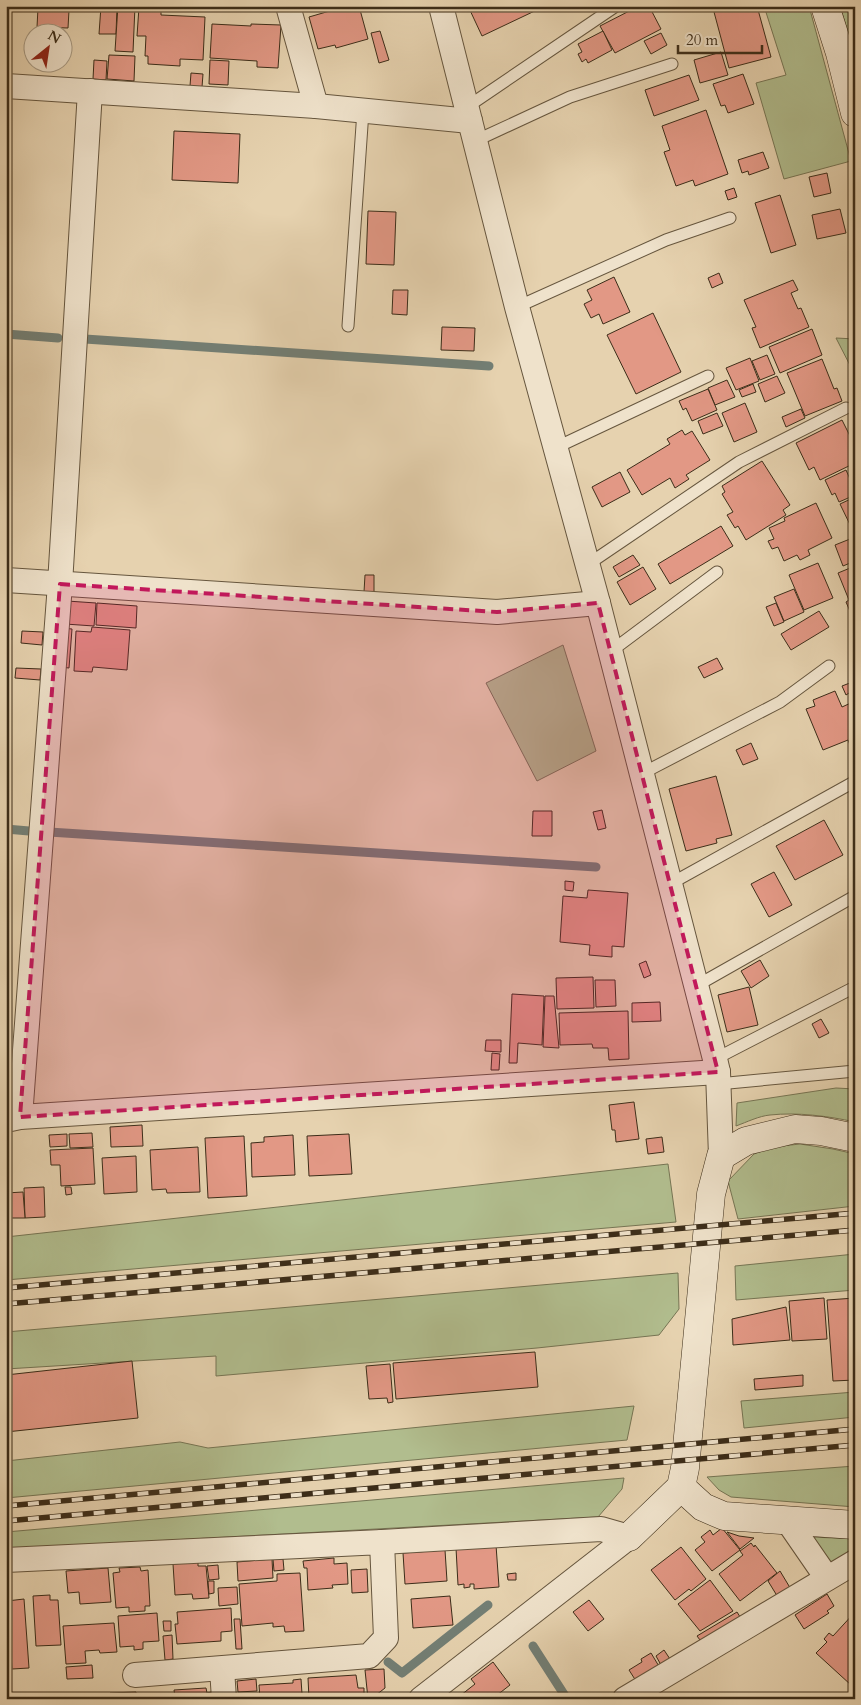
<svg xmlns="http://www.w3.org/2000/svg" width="861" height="1705" viewBox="0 0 861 1705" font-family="Cardo,serif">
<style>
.green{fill:#b1bd8e;stroke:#767554}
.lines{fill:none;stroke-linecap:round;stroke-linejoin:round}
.stream{stroke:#737f75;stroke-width:9}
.building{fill:#e29885;stroke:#3c2d19}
.lane-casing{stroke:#66563e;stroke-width:13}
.street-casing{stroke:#66563e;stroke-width:26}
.secondary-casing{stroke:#3c2d19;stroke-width:29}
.lane{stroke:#efe2cb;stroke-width:11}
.street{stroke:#efe2cb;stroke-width:24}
.secondary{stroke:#efe2cb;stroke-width:28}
.rail-casing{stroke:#3c2d19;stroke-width:5.5}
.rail{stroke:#efe2cb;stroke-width:4;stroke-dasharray:11;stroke-linecap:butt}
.marked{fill:#c2185b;fill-opacity:0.2;stroke:#c2185b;stroke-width:4;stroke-dasharray:10 6;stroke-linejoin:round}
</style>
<rect width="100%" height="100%" fill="#e6d2af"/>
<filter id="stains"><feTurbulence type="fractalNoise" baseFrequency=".004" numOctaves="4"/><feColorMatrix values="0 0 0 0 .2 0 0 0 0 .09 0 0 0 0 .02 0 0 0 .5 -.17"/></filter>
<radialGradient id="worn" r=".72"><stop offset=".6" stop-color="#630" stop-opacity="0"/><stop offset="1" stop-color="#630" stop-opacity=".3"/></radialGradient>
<g class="green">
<polygon points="764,6 809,6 851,161 784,179 756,83 786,75"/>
<polygon points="840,6 855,6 855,55"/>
<polygon points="836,338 855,339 855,375"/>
<polygon points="563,645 596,751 537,781 486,683"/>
<path d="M836 1088 855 1089V1122C828 1116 797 1112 770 1115 759 1116 747 1122 736 1126L737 1103Z"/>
<polygon points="800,1144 833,1149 855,1154 855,1206 738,1219 728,1181 754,1154 773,1147"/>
<polygon points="668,1164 676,1222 6,1280 6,1237"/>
<polygon points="855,1254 855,1290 736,1300 735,1266"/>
<polygon points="678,1273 679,1309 659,1335 537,1348 216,1376 216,1356 6,1369 6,1332"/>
<polygon points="855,1392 855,1417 744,1428 741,1401"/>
<polygon points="634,1406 627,1440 6,1498 6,1461 180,1442 208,1448"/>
<polygon points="855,1466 855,1507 731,1497 719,1490 707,1477"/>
<polygon points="624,1478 622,1489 598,1517 6,1549 6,1532"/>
<polygon points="812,1537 855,1539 855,1556 834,1565 807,1540"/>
</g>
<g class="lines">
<g class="stream">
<polyline points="6,334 58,338"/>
<polyline points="85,339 489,366"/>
<polyline points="6,829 29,831"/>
<polyline points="49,832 596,867"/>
<polyline points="533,1646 567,1699"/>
<polyline points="388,1662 402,1673 488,1605"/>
</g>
</g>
<g class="building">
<polygon points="101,6 117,7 116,34 99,34"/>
<polygon points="118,6 135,6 133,52 115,51"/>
<polygon points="347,6 359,6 368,39 336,48 335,45 318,49 309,17"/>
<polygon points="468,6 541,6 541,8 482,36"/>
<polygon points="639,6 649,6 661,29 615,53 600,26"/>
<polygon points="737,6 757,6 771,57 729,68 714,12"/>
<polygon points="139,7 161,8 161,15 205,17 203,60 180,59 180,66 148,64 148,56 145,56 146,36 137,36"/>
<polygon points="38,8 69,10 68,28 37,27"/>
<polygon points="6,10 9,10 7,52 6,52"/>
<polygon points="212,24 251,26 251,24 281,25 278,68 257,67 257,61 210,58"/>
<polygon points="380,31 389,60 379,63 371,33"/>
<polygon points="603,31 612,50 588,63 586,59 582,62 578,54 582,52 578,44"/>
<polygon points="661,33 667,45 651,54 644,41"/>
<polygon points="721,52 728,75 700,83 694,60"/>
<polygon points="109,55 135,56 134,81 107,79"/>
<polygon points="94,60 107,61 106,80 93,79"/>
<polygon points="210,60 229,61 228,85 209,84"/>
<polygon points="191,73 203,74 202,87 190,86"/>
<polygon points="743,74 754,104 728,113 725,105 721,106 713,84"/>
<polygon points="689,75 699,100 654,116 645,90"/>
<polygon points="706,110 728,174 695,186 693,180 676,186 664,152 670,150 662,126"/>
<polygon points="174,131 240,134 238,183 172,180"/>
<polygon points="763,152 769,168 749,175 748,171 742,173 738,160"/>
<polygon points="827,173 831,193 814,197 809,177"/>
<polygon points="734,188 737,197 728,200 725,191"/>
<polygon points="780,195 796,245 771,253 755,203"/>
<polygon points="840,209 846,233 817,239 812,215"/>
<polygon points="368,211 396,212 394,265 366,264"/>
<polygon points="719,273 723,283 712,288 708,278"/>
<polygon points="614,277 630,312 603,324 599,314 591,318 584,304 592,300 587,290"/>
<polygon points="793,280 798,290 791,293 798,309 801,308 809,327 760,348 752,328 756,327 744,300"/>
<polygon points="393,290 408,290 407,315 392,314"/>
<polygon points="653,313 681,372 636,394 607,335"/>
<polygon points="442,327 475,328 474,351 441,350"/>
<polygon points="812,329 822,355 780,373 769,347"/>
<polygon points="767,355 775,374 760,380 752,361"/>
<polygon points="750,358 759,381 736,390 726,368"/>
<polygon points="822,359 834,389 837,388 842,401 805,416 787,373"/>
<polygon points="777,376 785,393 765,402 758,384"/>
<polygon points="727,380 735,397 715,405 708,388"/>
<polygon points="753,384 756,392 742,397 739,390"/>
<polygon points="708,389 717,410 692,421 686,408 683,410 679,401"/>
<polygon points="745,403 757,432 734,442 722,413"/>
<polygon points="801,409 805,418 786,427 782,417"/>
<polygon points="717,413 723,426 703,434 698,421"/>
<polygon points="842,420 855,446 855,463 820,480 814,467 809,470 796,443"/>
<polygon points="682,430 685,435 692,431 710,460 686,475 689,479 675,488 670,478 642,495 627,470 670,444 667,439"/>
<polygon points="762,461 790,505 783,510 786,515 746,540 738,526 735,528 727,515 733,512 722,494 725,492 722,486"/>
<polygon points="846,470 850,479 855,476 855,495 839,502 835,493 832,495 825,480"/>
<polygon points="620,472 630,492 602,507 592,487"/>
<polygon points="855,497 855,535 840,504"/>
<polygon points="816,503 832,538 808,550 810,555 800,560 797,555 784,561 778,547 772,549 768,541 774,539 769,528 785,521 784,518"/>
<polygon points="721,526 733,546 670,584 658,564"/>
<polygon points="855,537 855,561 843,566 835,545"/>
<polygon points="633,555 640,565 619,577 613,567"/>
<polygon points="818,563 833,598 804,610 789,575"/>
<polygon points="855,566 855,623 846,602 849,600 838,573"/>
<polygon points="643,567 656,589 630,605 617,582"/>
<polygon points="365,575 374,575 374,593 364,592"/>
<polygon points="794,589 804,612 784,621 774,597"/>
<polygon points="67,601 96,603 94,626 65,624"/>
<polygon points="97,603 137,606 136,628 96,625"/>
<polygon points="776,603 784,622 774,626 766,607"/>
<polygon points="819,611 829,627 791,650 781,634"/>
<polygon points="92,627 130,630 127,670 93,667 92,672 74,671 76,631 91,632"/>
<polygon points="62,628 72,629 69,668 60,667"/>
<polygon points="22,631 43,632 42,645 21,643"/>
<polygon points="717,658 723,669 704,678 698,667"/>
<polygon points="16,668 41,669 40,680 15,678"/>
<polygon points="855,681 855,743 850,745 848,740 823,750 806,709 815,706 813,700 835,691 842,707 853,702 849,693 846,695 842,686"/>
<polygon points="751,743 758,759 743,765 736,750"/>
<polygon points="716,776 732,835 716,839 717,843 686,851 669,789"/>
<polygon points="602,810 606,828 598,830 593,812"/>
<polygon points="533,811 552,811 552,836 532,836"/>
<polygon points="824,820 843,855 795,880 776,846"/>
<polygon points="774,872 792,905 769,917 751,884"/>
<polygon points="565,881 574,882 573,891 565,890"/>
<polygon points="588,890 628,893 624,947 612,946 612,957 589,955 590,945 560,942 563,896 587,898"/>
<polygon points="760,960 769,976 751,988 741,971"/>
<polygon points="646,961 651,975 644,978 639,964"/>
<polygon points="593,977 594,1008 557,1009 556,978"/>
<polygon points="595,980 615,980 616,1006 596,1007"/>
<polygon points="749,987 758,1025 727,1032 718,995"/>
<polygon points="512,994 544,996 542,1045 518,1043 517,1063 509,1063"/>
<polygon points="545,996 554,996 559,1048 543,1047"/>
<polygon points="660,1002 661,1021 632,1022 632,1003"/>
<polygon points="628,1011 629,1059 609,1060 608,1048 593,1048 592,1044 560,1045 559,1013"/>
<polygon points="821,1019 829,1033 819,1038 812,1024"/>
<polygon points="486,1040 501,1040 501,1052 485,1051"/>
<polygon points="492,1053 500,1054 499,1070 491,1070"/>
<polygon points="634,1102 639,1139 616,1142 615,1130 612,1130 609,1105"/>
<polygon points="142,1125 143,1146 111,1147 110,1127"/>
<polygon points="92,1133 93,1147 70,1148 69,1134"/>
<polygon points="67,1134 67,1146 50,1147 49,1135"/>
<polygon points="349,1134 352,1174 309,1176 307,1136"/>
<polygon points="293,1135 295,1175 252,1177 251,1143 264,1142 264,1137"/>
<polygon points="244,1136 247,1196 208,1198 205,1138"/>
<polygon points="662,1137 664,1152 648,1154 646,1139"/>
<polygon points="198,1147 200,1192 167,1193 166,1189 152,1190 150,1150"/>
<polygon points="93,1148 95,1184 61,1186 60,1165 51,1165 50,1150"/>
<polygon points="136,1156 137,1192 104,1194 102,1158"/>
<polygon points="44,1187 45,1217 25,1218 24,1188"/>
<polygon points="65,1187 71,1187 72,1194 66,1195"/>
<polygon points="23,1192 25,1218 6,1218 6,1193"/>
<polygon points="824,1298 827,1339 792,1341 789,1301"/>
<polygon points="855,1298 855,1380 833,1381 827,1300"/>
<polygon points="786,1307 790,1340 733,1345 732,1319"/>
<polygon points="535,1352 538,1387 396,1399 393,1363"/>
<polygon points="132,1361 138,1418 6,1432 6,1375"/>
<polygon points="390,1364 393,1402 388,1403 387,1398 369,1399 366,1366"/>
<polygon points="803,1375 803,1386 755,1390 754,1379"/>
<polygon points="722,1528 740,1550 712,1571 695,1550 705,1542 701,1537 710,1530 713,1535"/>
<polygon points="727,1532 739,1536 754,1538 740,1549"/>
<polygon points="751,1543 754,1547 755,1545 777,1573 740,1601 719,1574 743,1555 740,1551"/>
<polygon points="496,1545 499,1587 474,1589 474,1584 470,1584 470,1587 464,1588 464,1584 458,1585 456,1548"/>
<polygon points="681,1547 706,1579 691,1591 689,1589 675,1600 651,1570"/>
<polygon points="445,1550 447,1581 405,1584 403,1553"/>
<polygon points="334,1558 334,1564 347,1563 348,1584 332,1585 333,1588 308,1590 307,1568 304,1568 303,1561"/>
<polygon points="272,1559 273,1578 238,1581 237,1562"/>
<polygon points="273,1559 283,1559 284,1570 274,1571"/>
<polygon points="198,1562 198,1566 206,1566 209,1598 193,1599 192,1594 175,1595 173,1564"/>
<polygon points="218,1565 219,1579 209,1580 207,1566"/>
<polygon points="140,1567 141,1571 148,1570 150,1606 145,1606 145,1611 129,1612 129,1607 116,1608 113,1573 120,1572 119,1568"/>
<polygon points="108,1568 111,1602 80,1604 79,1592 68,1593 66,1571"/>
<polygon points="367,1569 368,1592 352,1593 351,1570"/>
<polygon points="780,1571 792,1591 779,1599 768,1581"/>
<polygon points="300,1573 304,1631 285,1632 284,1626 273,1627 273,1623 242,1626 239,1584 277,1581 277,1574"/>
<polygon points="516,1573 516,1580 508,1580 507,1574"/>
<polygon points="710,1580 733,1611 700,1631 678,1604"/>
<polygon points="208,1581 214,1581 214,1593 209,1594"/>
<polygon points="237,1587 238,1604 219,1606 218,1588"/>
<polygon points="827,1594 834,1606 827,1611 829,1613 804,1629 795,1615"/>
<polygon points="50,1595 50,1600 58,1600 61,1645 36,1646 33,1596"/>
<polygon points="450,1596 453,1625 413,1628 411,1599"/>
<polygon points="24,1599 29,1668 12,1669 7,1601"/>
<polygon points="589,1600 604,1619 588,1631 573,1612"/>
<polygon points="231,1608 232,1631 221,1632 221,1641 177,1644 175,1624 178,1624 177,1612"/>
<polygon points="737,1612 742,1620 703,1644 697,1636"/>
<polygon points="855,1612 855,1681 851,1685 816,1653 827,1642 824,1639 829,1633 833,1636"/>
<polygon points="157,1613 159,1641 143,1642 143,1649 134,1650 134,1646 120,1647 118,1616"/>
<polygon points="234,1619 240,1619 242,1649 236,1649"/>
<polygon points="163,1621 171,1621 171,1631 164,1631"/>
<polygon points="6,1622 10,1669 6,1669"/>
<polygon points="114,1623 117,1652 100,1653 99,1650 85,1651 86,1663 66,1664 63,1626"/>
<polygon points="172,1635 173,1659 165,1660 163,1636"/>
<polygon points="664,1650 670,1659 661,1665 656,1656"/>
<polygon points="651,1653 660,1668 636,1681 629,1670 642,1662 641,1659"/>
<polygon points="493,1662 510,1685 492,1699 456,1699 475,1684 471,1679"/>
<polygon points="92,1665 93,1678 67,1679 66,1667"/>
<polygon points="384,1669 385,1688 371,1699 368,1699 365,1670"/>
<polygon points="356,1675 358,1688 364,1688 364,1699 309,1699 308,1678"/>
<polygon points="256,1679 257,1691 238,1692 237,1681"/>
<polygon points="301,1679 302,1694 296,1694 296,1699 260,1699 259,1685 293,1683 293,1680"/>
<polygon points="206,1688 207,1693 211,1692 212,1699 169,1699 175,1697 174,1690"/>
<polygon points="136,1692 136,1699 111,1699 110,1693"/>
</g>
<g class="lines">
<g class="lane-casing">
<g id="lane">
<polyline points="467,107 616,6"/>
<polyline points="475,141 570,97 672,64"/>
<polyline points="517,307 666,240 730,218"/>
<polyline points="348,326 363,111"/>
<polyline points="555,448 708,376"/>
<polyline points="587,565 739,462 846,408"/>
<polyline points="610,652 717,572"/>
<polyline points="641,774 780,702 829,666"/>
<polyline points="670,884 852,783"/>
<polyline points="696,986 855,896"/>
<polyline points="715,1059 851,989"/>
<polyline points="718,1084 855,1071"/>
</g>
</g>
<g class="street-casing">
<g id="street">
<polyline points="288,6 316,106"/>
<polyline points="441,6 517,307 598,603 715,1059 718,1072 721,1156"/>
<polyline points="6,86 316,106 470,121"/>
<polyline points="6,580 497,612 598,603"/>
<polyline points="20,1117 60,584 90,91"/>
<polyline points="6,1120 20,1117 718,1072"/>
<polyline points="787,1520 827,1578"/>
<polyline points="382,1542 601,1529 629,1537"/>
<polyline points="6,1560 382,1542 386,1638 369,1656 135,1675"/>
<polyline points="222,1669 224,1699"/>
<polyline points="421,1699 629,1537"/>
<polyline points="625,1699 855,1562"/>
</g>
</g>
<g class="secondary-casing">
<g id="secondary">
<polyline points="825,6 840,53 855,113"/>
<polyline points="681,1487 703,1507 724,1516 855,1525"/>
<polyline points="629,1537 681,1487 685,1468 711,1194 721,1156 746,1141 795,1129 821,1131 855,1138"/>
</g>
</g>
<use href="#lane" class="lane"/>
<use href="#street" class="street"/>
<use href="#secondary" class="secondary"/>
<g class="rail-casing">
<g id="rail">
<polyline points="6,1288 855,1213"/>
<polyline points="6,1304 855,1230"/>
<polyline points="6,1506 855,1429"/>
<polyline points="6,1521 855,1445"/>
</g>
</g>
<use href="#rail" class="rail"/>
</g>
<path class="marked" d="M60 584 497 612 598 603 718 1072 20 1117Z"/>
<rect width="861" height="1705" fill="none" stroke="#e6d2af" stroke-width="25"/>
<rect x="8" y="8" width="846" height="1690" fill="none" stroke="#3c2d19" stroke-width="2.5"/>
<rect x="12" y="12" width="836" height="1680" fill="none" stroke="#3c2d19"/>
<g transform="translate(48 48) rotate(30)"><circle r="24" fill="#efe2cb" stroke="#a79a84"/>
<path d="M0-4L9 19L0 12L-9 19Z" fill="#8f2418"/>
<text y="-8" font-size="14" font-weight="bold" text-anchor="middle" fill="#3c2d19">N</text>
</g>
<path d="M678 45v8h84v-8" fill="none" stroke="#3c2d19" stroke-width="2.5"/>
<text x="686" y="45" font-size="15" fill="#3c2d19" stroke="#efe2cb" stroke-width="4" paint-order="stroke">20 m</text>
<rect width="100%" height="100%" filter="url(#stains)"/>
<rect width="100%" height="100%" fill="url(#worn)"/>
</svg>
